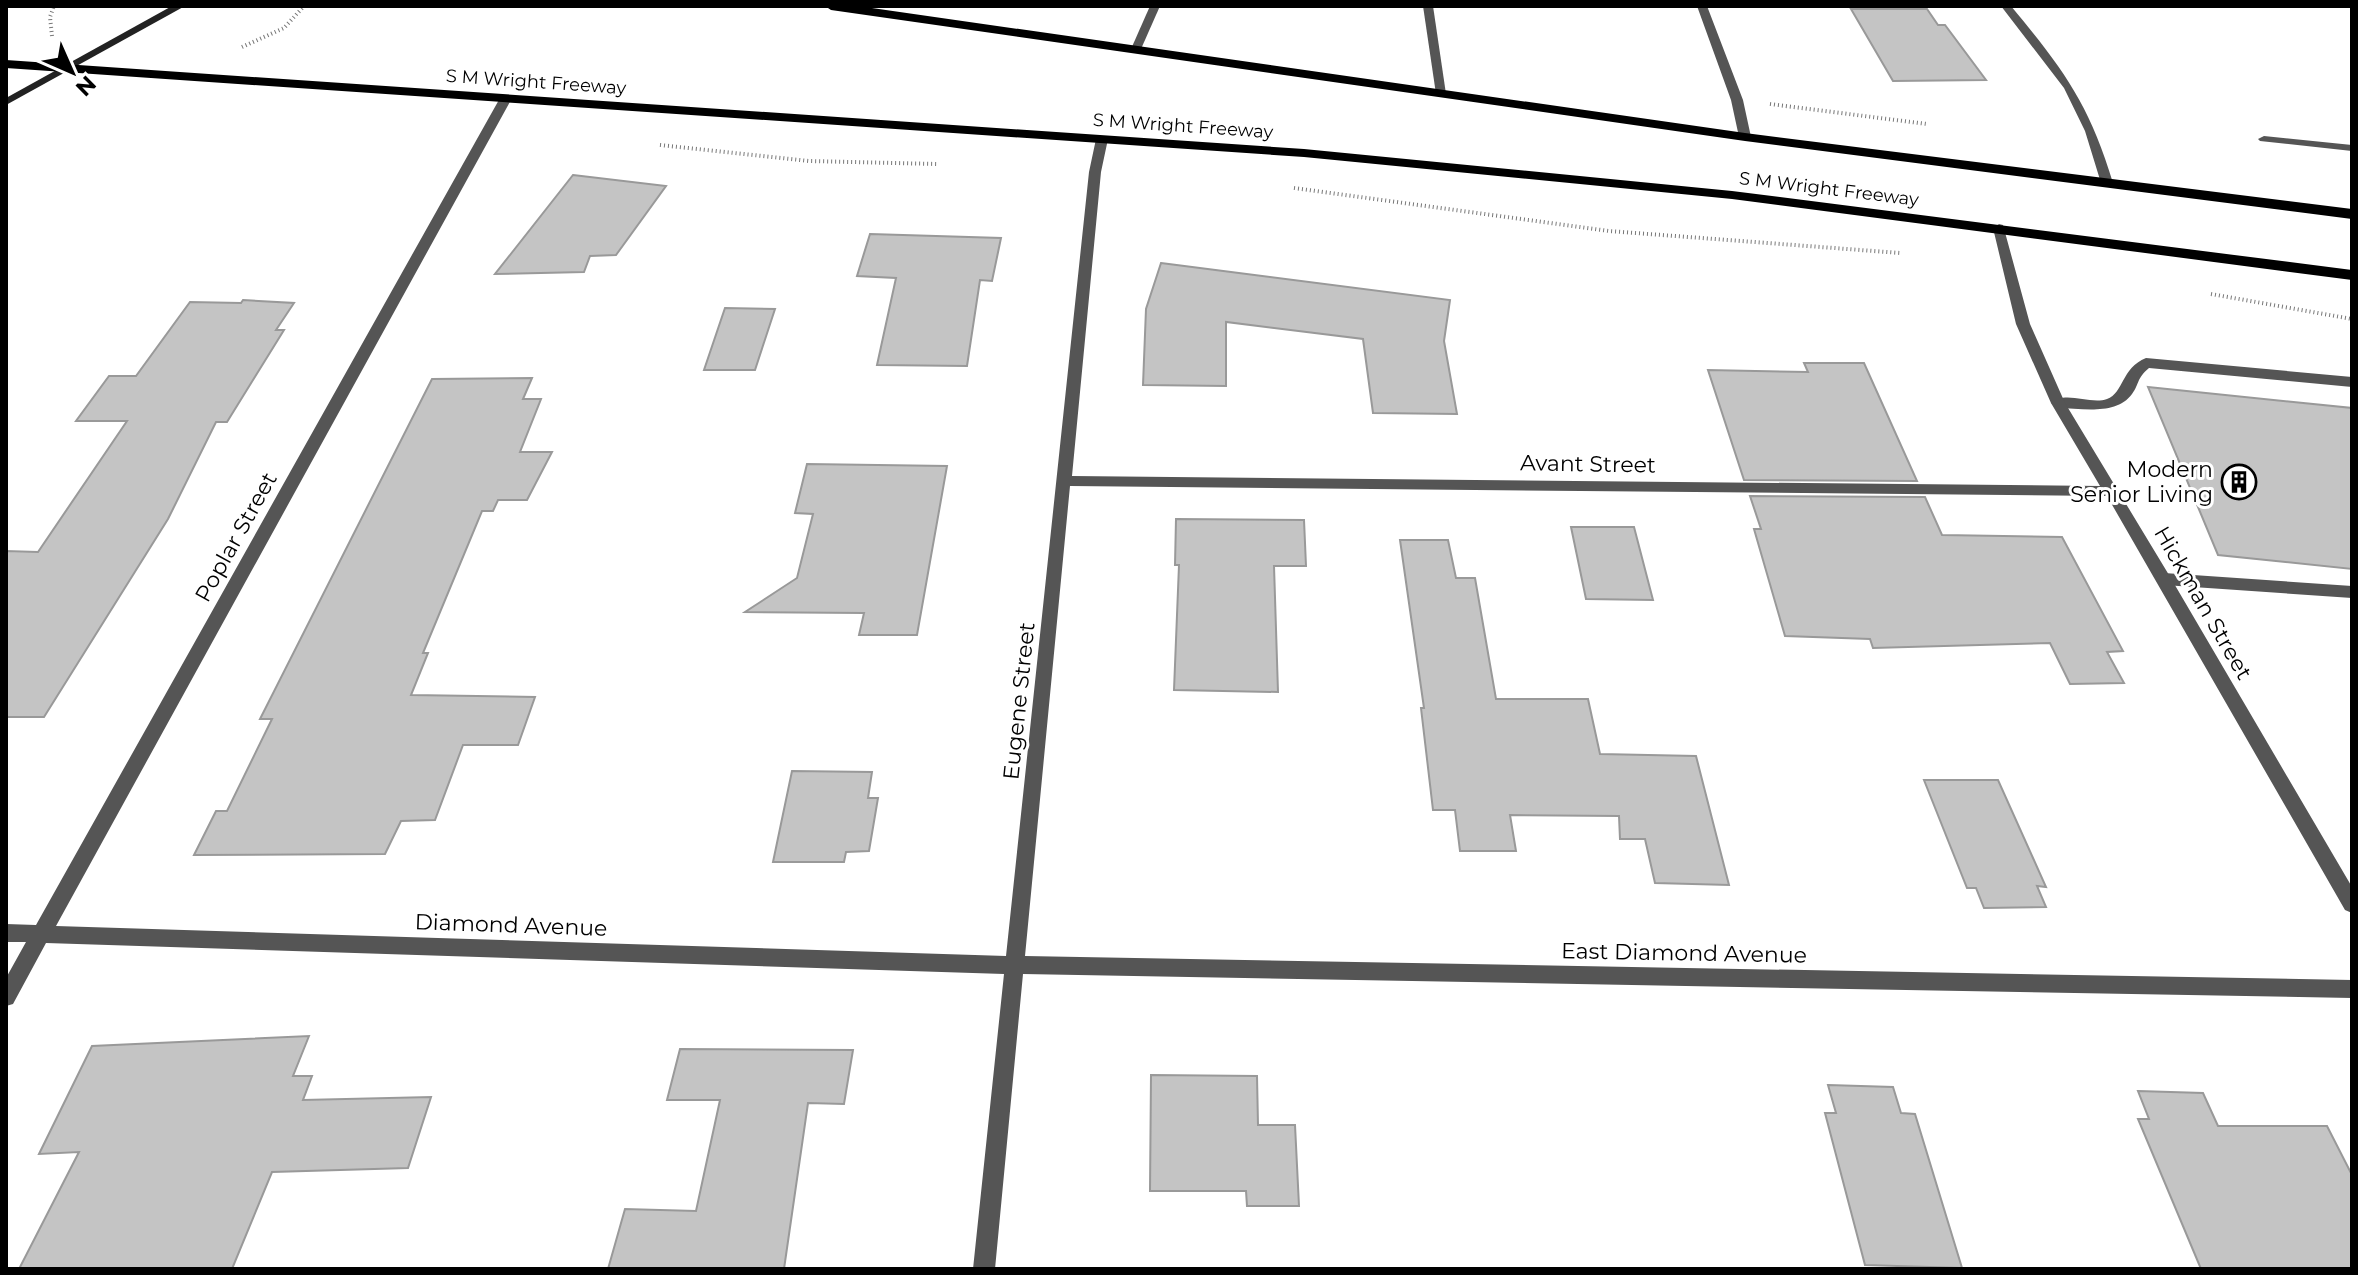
<svg xmlns="http://www.w3.org/2000/svg" width="2358" height="1275" viewBox="0 0 2358 1275" font-family="Montserrat,sans-serif">
<style>
.building{fill:#c4c4c4;stroke:#999;stroke-width:2}
.lines{fill:none;stroke-linecap:round;stroke-linejoin:round}
.path{stroke:#777;stroke-width:4;stroke-dasharray:1 3;stroke-linecap:butt}
.lane{fill:#555;fill-rule:evenodd}
.street{fill:#555;fill-rule:evenodd}
.secondary{fill:#222;fill-rule:evenodd}
.primary{fill:#000;fill-rule:evenodd}
.labels{text-anchor:middle;dominant-baseline:central;stroke-width:6;stroke-linejoin:round;paint-order:stroke}
.far-street-label{font-size:18px;fill:#000;stroke:#fff}
.street-label{font-size:22px;fill:#000;stroke:#fff}
.poi-label{font-size:22px;fill:#000;stroke:#fff;text-anchor:end}
</style>
<rect width="100%" height="100%" fill="#fff"/>
<g class="building">
<polygon points="1851,9 1927,9 1938,25 1945,25 1986,80 1893,81"/>
<polygon points="573,175 666,186 616,255 590,256 584,272 495,274"/>
<polygon points="870,234 1001,238 992,281 980,280 967,366 877,365 896,278 857,276"/>
<polygon points="1161,263 1450,300 1444,341 1457,414 1373,413 1363,339 1226,322 1226,386 1143,385 1146,309"/>
<polygon points="243,300 294,303 276,330 284,330 227,422 216,422 168,519 44,717 6,717 6,551 38,552 127,421 76,421 109,376 136,376 190,302 241,303"/>
<polygon points="725,308 775,309 755,370 704,370"/>
<polygon points="1804,363 1864,363 1917,481 1744,480 1708,370 1808,372"/>
<polygon points="532,378 523,399 541,399 520,452 552,452 527,500 498,500 493,511 482,511 423,653 428,653 411,695 535,697 518,745 463,745 435,820 401,821 385,854 194,855 216,811 227,811 272,719 260,719 432,379"/>
<polygon points="2148,387 2352,408 2352,569 2218,555"/>
<polygon points="807,464 947,466 917,635 859,635 864,613 745,612 797,578 813,514 795,513"/>
<polygon points="1750,496 1925,497 1942,535 2062,537 2123,651 2107,652 2124,683 2070,684 2050,643 1873,648 1870,639 1785,636 1754,529 1761,529"/>
<polygon points="1176,519 1304,520 1306,566 1274,566 1278,692 1174,690 1179,565 1175,565"/>
<polygon points="1571,527 1634,527 1653,600 1586,599"/>
<polygon points="1400,540 1448,540 1456,578 1475,578 1496,699 1588,699 1600,754 1696,756 1729,885 1655,883 1645,839 1620,839 1619,816 1510,815 1516,851 1460,851 1455,810 1433,810 1421,708 1424,708"/>
<polygon points="792,771 872,772 868,798 878,798 869,851 846,852 844,862 773,862"/>
<polygon points="1924,780 1998,780 2046,887 2037,886 2046,907 1984,908 1976,888 1967,888"/>
<polygon points="309,1036 293,1076 312,1076 303,1100 431,1097 408,1168 272,1172 232,1269 19,1269 79,1152 39,1154 92,1046"/>
<polygon points="680,1049 853,1050 844,1104 808,1103 784,1269 608,1269 625,1209 696,1211 720,1100 667,1100"/>
<polygon points="1151,1075 1257,1076 1258,1125 1295,1125 1299,1206 1247,1206 1246,1191 1150,1191"/>
<polygon points="1828,1085 1893,1087 1901,1113 1915,1114 1962,1268 1865,1265 1825,1113 1836,1113"/>
<polygon points="2138,1091 2203,1093 2218,1126 2327,1126 2352,1175 2352,1269 2201,1269 2138,1119 2149,1119"/>
</g>
<g class="lines">
<g class="path">
<polyline points="52,36 50,17 54,6"/>
<polyline points="242,47 284,28 304,6"/>
<polyline points="1770,104 1927,124"/>
<polyline points="660,145 809,161 937,164"/>
<polyline points="1294,188 1609,231 1900,253"/>
<polyline points="2211,294 2352,319"/>
</g>
<g class="lane">
<polygon points="1150,6 1160,6 1141,49 1132,51 1131,49"/>
<polygon points="1697,6 1707,6 1743,100 1751,137 1749,139 1739,137 1731,100"/>
<path d="M2146 358 2352 377V387L2149 368C2136 379 2140 383 2132 394 2116 416 2081 408 2058 408L2051 403C2065 390 2090 405 2107 399 2124 393 2121 368 2146 358Z"/>
<polygon points="2164,573 2352,586 2352,598 2164,585 2156,579"/>
</g>
<g class="street">
<polygon points="1423,6 1433,6 1446,94 1441,97 1436,94"/>
<path d="M2001 6H2011C2063 69 2089 103 2113 183L2111 186H2103L2101 183 2085 131 2064 88Z"/>
<polygon points="506,95 512,98 56,926 1006,956 1089,172 1096,139 1102,136 1108,139 1101,172 1072,476 2100,486 2051,403 2016,324 1993,228 1999,224 2003,225 2030,324 2065,403 2169,575 2352,887 2352,913 2345,910 2107,496 1070,486 1025,956 2352,980 2352,998 1023,974 995,1269 973,1269 1004,974 46,943 13,1004 6,1006 6,978 26,942 6,942 6,924 36,925 500,98"/>
<polygon points="2264,136 2352,145 2352,151 2260,141 2258,139"/>
</g>
<polygon class="secondary" points="172,6 185,6 6,105 6,98"/>
<g class="primary">
<polygon points="825,6 858,6 1745,133 2352,209 2352,219 1745,141 831,10"/>
<polygon points="6,60 1304,149 1732,191 2352,270 2352,280 1732,199 1304,157 6,68"/>
</g>
</g>
<defs>
<g id="building-ring" transform="scale(1.8)"><circle r="9.5" fill="#fff" stroke="#000" stroke-width="1.5"/><path d="M-4-6H4V6H1V3H-1V6H-4ZM-2.5-4.3h1.7v1.8h-1.7ZM.8-4.3h1.7v1.8H.8ZM-2.5-1h1.7V.8h-1.7ZM.8-1h1.7V.8H.8Z" fill="#000"/></g>
</defs>
<g fill-rule="evenodd">
<use href="#building-ring" x="2239" y="482"/>
</g>
<g class="labels">
<g class="far-street-label">
<text transform="translate(536 82) rotate(4)">S M Wright Freeway</text>
<text transform="translate(1183 126) rotate(4)">S M Wright Freeway</text>
<text transform="translate(1829 189) rotate(7)">S M Wright Freeway</text>
</g>
<g class="street-label">
<text transform="translate(1588 464) rotate(1)">Avant Street</text>
<text transform="translate(236 537) rotate(-61)">Poplar Street</text>
<text transform="translate(2203 603) rotate(60)">Hickman Street</text>
<text transform="translate(1019 701) rotate(-84)">Eugene Street</text>
<text transform="translate(511 925) rotate(2)">Diamond Avenue</text>
<text transform="translate(1684 953) rotate(1)">East Diamond Avenue</text>
</g>
<g class="poi-label">
<text x="2213" y="469">Modern<tspan x="2213" dy="25">Senior Living</tspan></text>
</g>
</g>
<rect width="2358" height="1275" fill="none" stroke="#000000" stroke-width="16"/>
<g transform="translate(72 72) rotate(135)" stroke="#ffffff" stroke-width="6" paint-order="stroke">
<path d="M0-6L14 30L0 20L-14 30Z" fill="#000000"/>
<text y="-12" font-size="22" font-weight="bold" text-anchor="middle" fill="#000000">N</text>
</g>
</svg>
